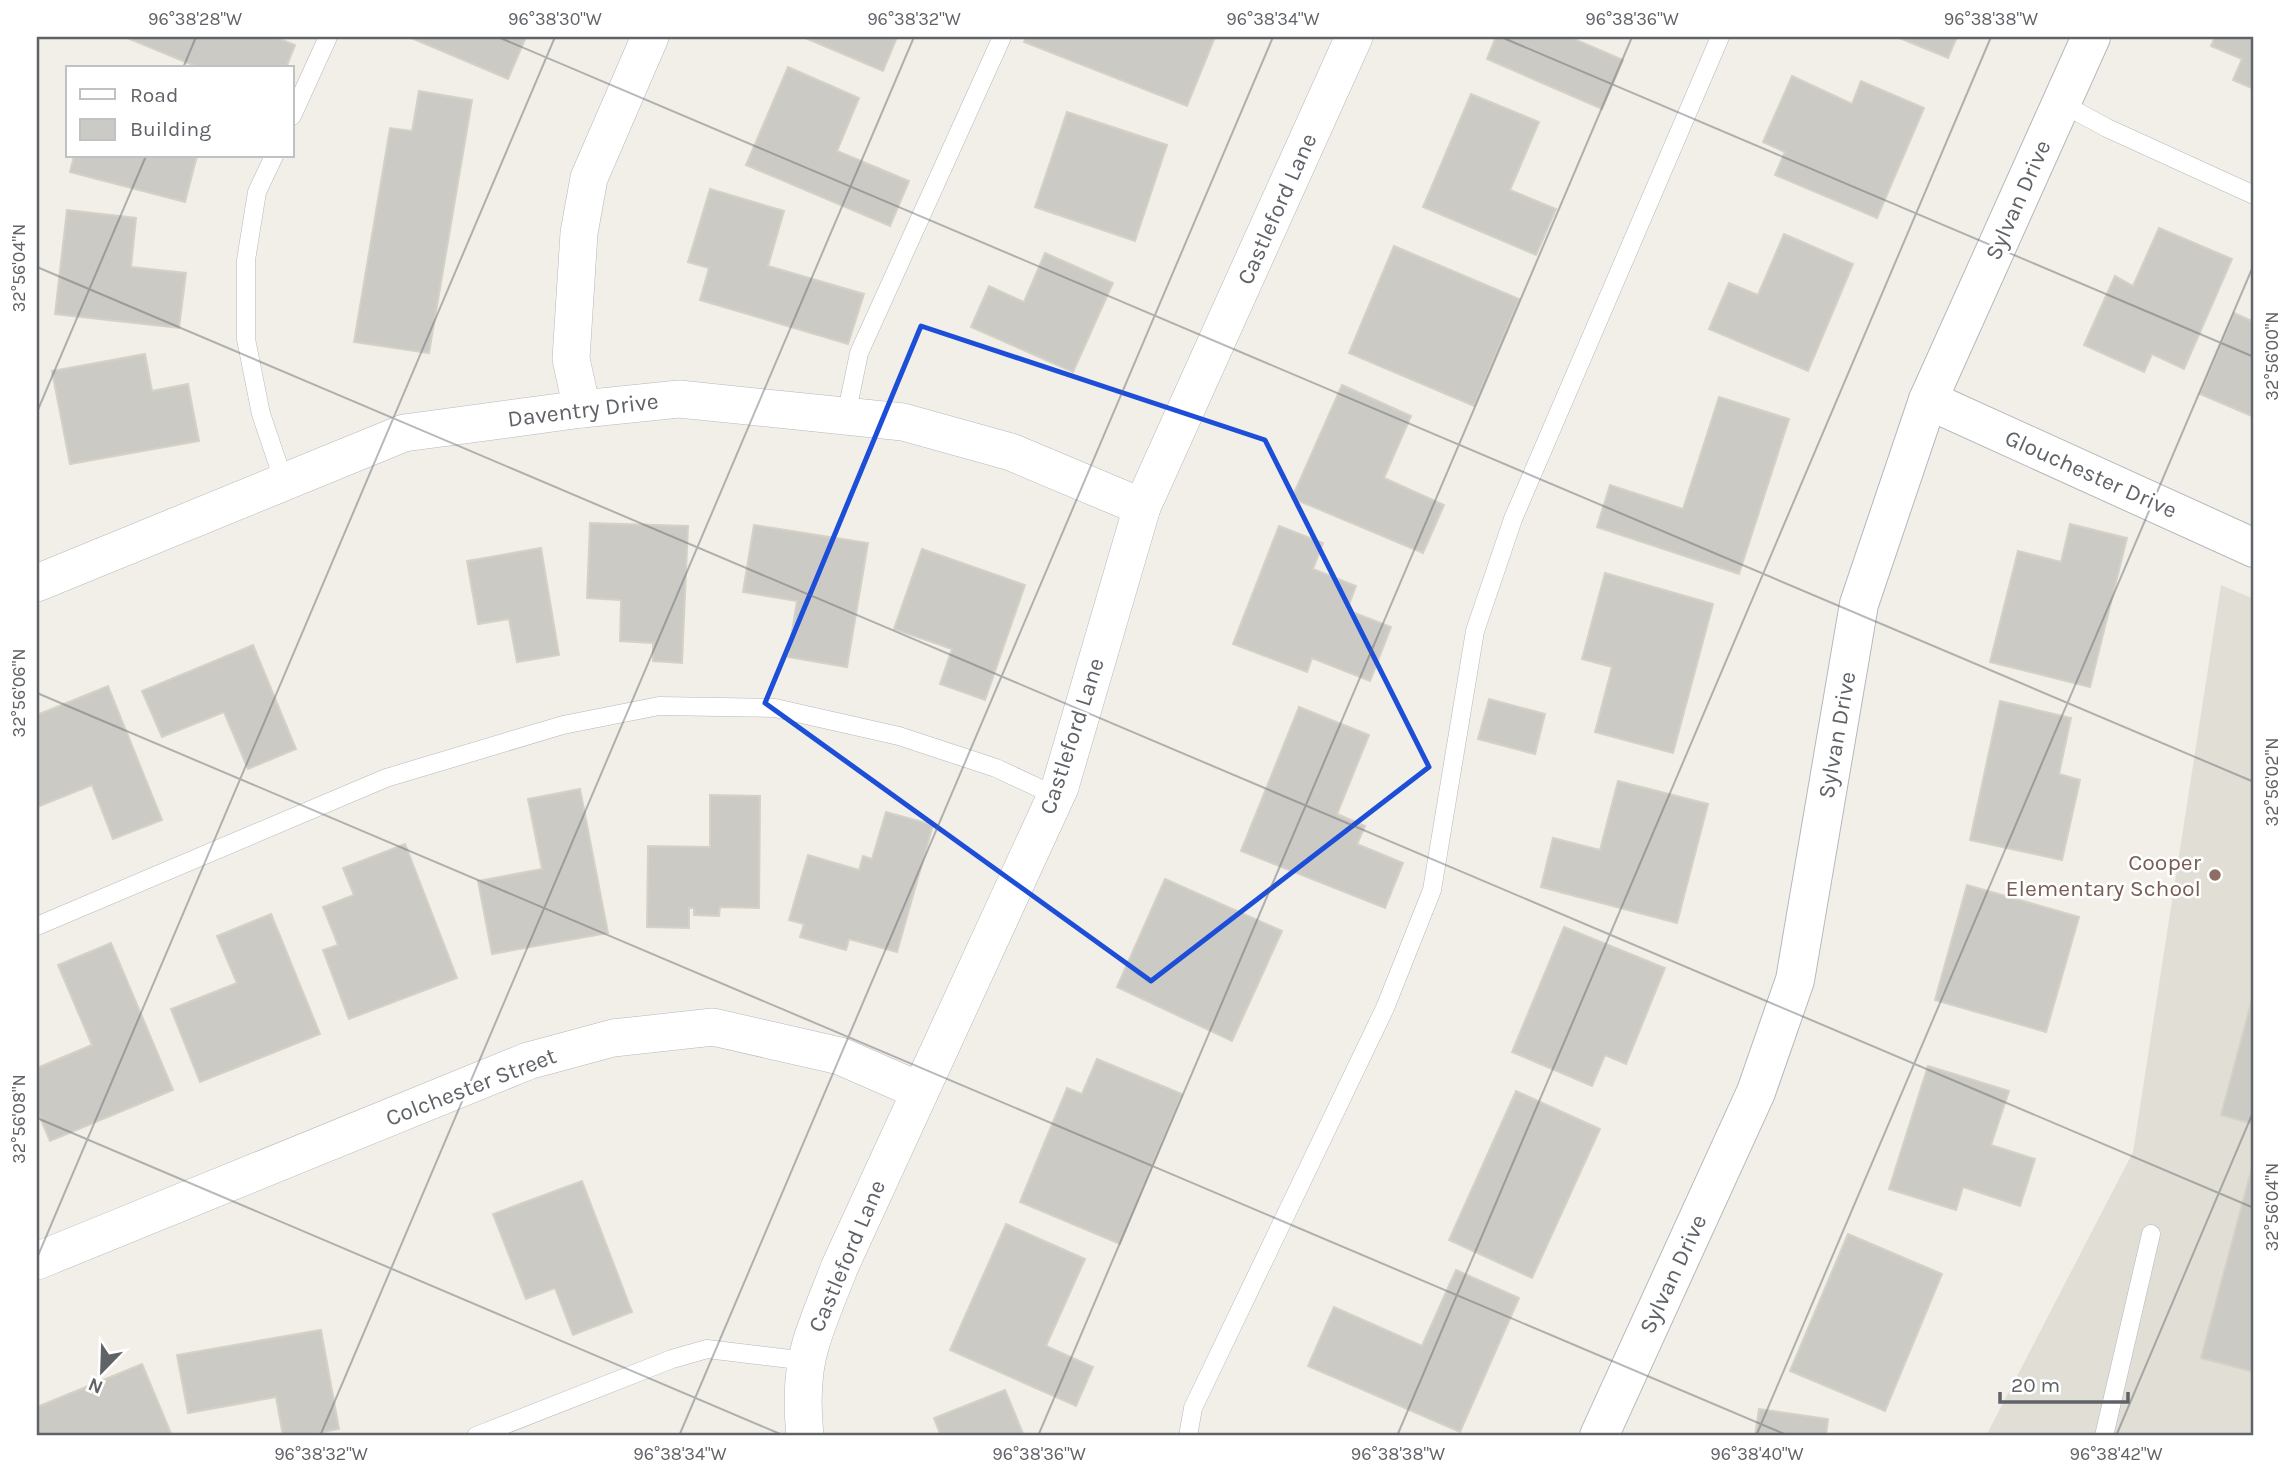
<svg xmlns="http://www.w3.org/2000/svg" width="2291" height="1473" viewBox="0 0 2291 1473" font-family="Karla,sans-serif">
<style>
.education{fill:#e1ded6}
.building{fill:#cccac5;stroke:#d6d1c6;stroke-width:2}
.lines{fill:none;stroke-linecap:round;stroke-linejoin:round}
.service-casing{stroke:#b5b8bc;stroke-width:19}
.minor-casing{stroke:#b5b8bc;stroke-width:38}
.tertiary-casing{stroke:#b5b8bc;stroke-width:40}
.service{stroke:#fff;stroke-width:18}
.minor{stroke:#fff;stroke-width:37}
.tertiary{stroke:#fff;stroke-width:38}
.marked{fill:none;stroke:#1d4ed8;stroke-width:5;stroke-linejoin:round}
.ticks{fill:none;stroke:#5f6368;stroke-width:2;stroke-opacity:0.45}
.education-dot{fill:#8d6e63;stroke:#fff;stroke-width:2.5}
.labels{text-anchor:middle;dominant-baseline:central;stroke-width:5;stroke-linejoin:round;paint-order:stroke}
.street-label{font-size:23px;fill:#5f6368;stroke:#fff}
.education-label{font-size:23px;fill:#785e54;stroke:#fff;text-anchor:end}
.neatline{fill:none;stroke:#5f6368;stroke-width:2.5}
.ticks-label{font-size:18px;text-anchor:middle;fill:#5f6368}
</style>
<rect width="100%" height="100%" fill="#f1efe8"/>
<polygon class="education" points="2221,585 2254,599 2254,1436 1986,1436 2133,1152"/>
<g class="building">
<polygon points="125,37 275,37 295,45 286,68 200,68"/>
<polygon points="409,37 526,37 508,79"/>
<polygon points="803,37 897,37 883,71"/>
<polygon points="1026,37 1215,37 1187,106 1024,42"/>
<polygon points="1496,37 1575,37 1574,39 1623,60 1602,109 1487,59"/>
<polygon points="1897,37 1957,37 1948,58"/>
<polygon points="2215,37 2254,37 2254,89 2233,80 2242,59 2211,46"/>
<polygon points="788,67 859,98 837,151 909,181 890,226 746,165"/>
<polygon points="1792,76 1852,104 1861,81 1924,108 1877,218 1775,175 1785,152 1763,142"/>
<polygon points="419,91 472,100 429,353 354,342 390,128 412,131"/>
<polygon points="1471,94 1539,122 1510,190 1556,209 1536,255 1423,207"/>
<polygon points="1067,112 1167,145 1135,241 1035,207"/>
<polygon points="74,156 197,156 185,202 70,172"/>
<polygon points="710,189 784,211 768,266 864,294 848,344 700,300 709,268 688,262"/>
<polygon points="67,210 136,218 131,267 186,273 179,328 55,314"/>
<polygon points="2159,228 2232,259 2184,369 2152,354 2144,372 2084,345 2115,276 2133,286"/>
<polygon points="1784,234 1853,264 1808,371 1709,329 1729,283 1758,295"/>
<polygon points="1394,246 1519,299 1474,406 1349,353"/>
<polygon points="1045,253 1113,283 1073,372 971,327 989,286 1024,302"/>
<polygon points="2234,313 2254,322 2254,417 2200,394"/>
<polygon points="145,354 152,391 188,384 199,441 70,464 52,371"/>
<polygon points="1342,385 1411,416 1384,478 1444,505 1423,553 1292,498"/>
<polygon points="1719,397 1789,419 1739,574 1597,527 1610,485 1683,509"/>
<polygon points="590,523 688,526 682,663 653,661 653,643 620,641 621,600 587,598"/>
<polygon points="2070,524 2127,538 2090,687 1990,662 2018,551 2061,562"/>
<polygon points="754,525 868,543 847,667 788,657 797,601 743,592"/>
<polygon points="1279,526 1323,543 1313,569 1356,586 1347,610 1391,627 1370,681 1312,658 1307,672 1233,644"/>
<polygon points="541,548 559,655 517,662 509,619 478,624 467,561"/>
<polygon points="922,549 1025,585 985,700 940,684 952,649 894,629"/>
<polygon points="1605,573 1713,604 1673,753 1595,732 1612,667 1582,659"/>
<polygon points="253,645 296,749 248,769 224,712 162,737 142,691"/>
<polygon points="108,686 162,820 113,839 92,785 37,807 37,715"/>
<polygon points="1489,699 1545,714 1535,754 1478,739"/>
<polygon points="2000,701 2071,718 2059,774 2080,780 2062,860 1970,840"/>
<polygon points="1299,707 1369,735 1337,814 1365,826 1357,844 1403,863 1385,908 1241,851"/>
<polygon points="1618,781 1708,804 1677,923 1541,887 1553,838 1600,850"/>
<polygon points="580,789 608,933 492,954 478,881 542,869 528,799"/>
<polygon points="710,795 760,796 759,908 720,907 719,916 694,915 694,908 689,908 689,928 647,927 648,846 710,847"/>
<polygon points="886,812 933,825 897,952 849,939 846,950 800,937 804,924 789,920 808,855 859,870 863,856 872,859"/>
<polygon points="405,844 457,978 349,1019 323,950 338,945 323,907 354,895 343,868"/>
<polygon points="1165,879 1282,931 1232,1041 1117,987"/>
<polygon points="1967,885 2079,917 2046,1032 1935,1000"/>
<polygon points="271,914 320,1034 200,1082 171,1009 237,983 217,936"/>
<polygon points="1564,927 1665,968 1626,1064 1605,1055 1592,1086 1512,1052"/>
<polygon points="111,943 173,1090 50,1141 37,1110 37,1068 92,1045 58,965"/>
<polygon points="2254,992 2254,1124 2221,1115"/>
<polygon points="1097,1059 1182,1094 1120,1244 1020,1202 1067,1088 1082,1094"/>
<polygon points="1928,1066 2009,1091 1991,1145 2035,1159 2020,1206 1963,1187 1956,1210 1889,1189"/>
<polygon points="1516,1091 1600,1129 1532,1278 1449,1240"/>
<polygon points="2254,1160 2254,1372 2201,1358"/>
<polygon points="582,1181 632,1312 573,1335 555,1288 526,1299 493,1214"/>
<polygon points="1006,1224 1085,1259 1046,1346 1093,1367 1076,1406 950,1350"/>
<polygon points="1848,1234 1942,1274 1885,1411 1790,1371"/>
<polygon points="1456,1270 1519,1298 1460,1432 1308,1366 1334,1307 1422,1346"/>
<polygon points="321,1330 339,1429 301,1436 283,1436 276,1397 188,1413 177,1355"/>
<polygon points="142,1364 172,1436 37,1436 37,1407"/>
<polygon points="1005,1390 1024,1436 941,1436 934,1418"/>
<polygon points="1759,1409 1828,1419 1826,1436 1755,1436"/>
</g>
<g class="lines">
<g class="service-casing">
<g id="service">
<polyline points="2061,103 2107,128 2254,195"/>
<polyline points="292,116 328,37"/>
<polyline points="274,156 257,192 246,260 246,339 261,414 284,482"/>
<polyline points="846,416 859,353 1002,37"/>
<polyline points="37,926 386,778 563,725 659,706 775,708 899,736 996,768 1056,796"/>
<polyline points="476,1436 672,1359 707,1349 807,1361"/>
<polyline points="1188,1436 1193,1408 1385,1008 1432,890 1475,631 1513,519 1720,37"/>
<polyline points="2104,1436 2151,1234"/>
</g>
</g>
<g class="minor-casing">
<g id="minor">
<polyline points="582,409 571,359 579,233 589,178 650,37"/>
<polyline points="37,583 404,433 582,409 679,399 903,422 1011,452 1142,507"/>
<polyline points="37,1261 528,1061 613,1038 713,1027 840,1056 920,1091"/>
<path d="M805 1436C802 1407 802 1372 811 1343 819 1317 830 1292 840 1266L1060 787 1142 507 1354 37"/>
</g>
</g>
<g class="tertiary-casing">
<g id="tertiary">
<polyline points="1928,400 2254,548"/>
<polyline points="1599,1436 1756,1092 1795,980 1859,604 1928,400 2091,37"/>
</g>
</g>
<use href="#service" class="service"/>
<use href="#minor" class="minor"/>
<use href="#tertiary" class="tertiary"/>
</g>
<path class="marked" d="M921 326 1265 440 1429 767 1151 981 765 703Z"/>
<path class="ticks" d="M498 37 2254 782M1501 37 2254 357M183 68 196 37M37 267 2254 1208M37 412 146 156M37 693 1789 1436M37 1118 785 1436M37 1258 555 37M320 1436 914 37M679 1436 1273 37M1038 1436 1632 37M1397 1436 1991 37M1756 1436 2254 264M2116 1436 2254 1110"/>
<circle class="education-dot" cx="2215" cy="875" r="7"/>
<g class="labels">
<g class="street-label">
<text transform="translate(2018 200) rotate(-66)">Sylvan Drive</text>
<text transform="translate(1277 209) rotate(-66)">Castleford Lane</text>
<text transform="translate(583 410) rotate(-7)">Daventry Drive</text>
<text transform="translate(2091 474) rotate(24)">Glouchester Drive</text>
<text transform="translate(1837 735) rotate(-80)">Sylvan Drive</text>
<text transform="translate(1072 736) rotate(-72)">Castleford Lane</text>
<text transform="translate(471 1087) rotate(-21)">Colchester Street</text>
<text transform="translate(847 1256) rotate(-67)">Castleford Lane</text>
<text transform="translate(1673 1274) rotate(-65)">Sylvan Drive</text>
</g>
<g class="education-label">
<text x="2201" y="862">Cooper<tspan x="2201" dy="26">Elementary School</tspan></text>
</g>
</g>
<rect width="2291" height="1473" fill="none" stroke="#ffffff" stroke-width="77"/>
<rect x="66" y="66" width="228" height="91" fill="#ffffff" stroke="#bfc1c3" stroke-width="2"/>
<rect x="80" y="89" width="35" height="10" fill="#ffffff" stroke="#bfc1c3" stroke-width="2"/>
<text x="130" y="102" font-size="21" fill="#5f6368">Road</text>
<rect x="80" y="119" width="35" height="21" fill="#cccac5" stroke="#bfc1c3" stroke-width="2"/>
<text x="130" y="136" font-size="21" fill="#5f6368">Building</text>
<g transform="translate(102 1371) rotate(203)" stroke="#ffffff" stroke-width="5" paint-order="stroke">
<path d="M0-5L12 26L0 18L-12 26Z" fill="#5f6368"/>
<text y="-10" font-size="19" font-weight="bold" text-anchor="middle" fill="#5f6368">N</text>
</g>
<path d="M2000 1392v10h128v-10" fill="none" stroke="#5f6368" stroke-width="3.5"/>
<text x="2011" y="1392" font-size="21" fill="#5f6368" stroke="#ffffff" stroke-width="5" paint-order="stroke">20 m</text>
<rect x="38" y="38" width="2214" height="1396" class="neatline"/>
<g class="ticks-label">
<text x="195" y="25">96°38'28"W</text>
<text x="555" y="25">96°38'30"W</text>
<text x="914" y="25">96°38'32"W</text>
<text x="1273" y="25">96°38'34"W</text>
<text x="1632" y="25">96°38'36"W</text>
<text x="1991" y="25">96°38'38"W</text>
<text transform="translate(19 268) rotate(-90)" y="6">32°56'04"N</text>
<text transform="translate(2272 356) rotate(-90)" y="6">32°56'00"N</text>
<text transform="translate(19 693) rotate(-90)" y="6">32°56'06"N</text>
<text transform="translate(2272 782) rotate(-90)" y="6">32°56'02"N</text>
<text transform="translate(19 1119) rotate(-90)" y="6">32°56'08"N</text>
<text transform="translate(2272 1207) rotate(-90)" y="6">32°56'04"N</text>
<text x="321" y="1460">96°38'32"W</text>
<text x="680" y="1460">96°38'34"W</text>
<text x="1039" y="1460">96°38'36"W</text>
<text x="1398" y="1460">96°38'38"W</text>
<text x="1757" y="1460">96°38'40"W</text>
<text x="2116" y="1460">96°38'42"W</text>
</g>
</svg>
